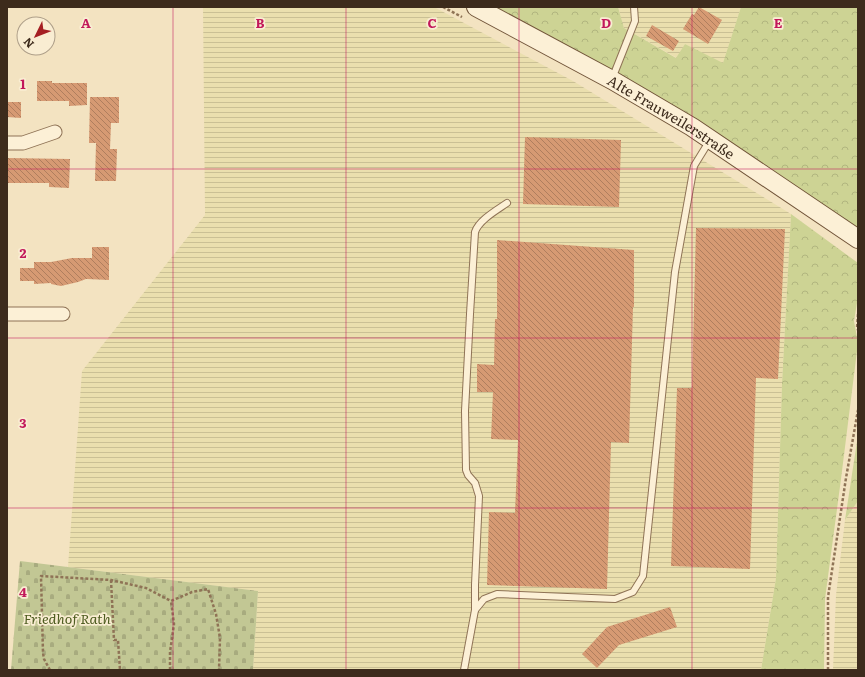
<svg xmlns="http://www.w3.org/2000/svg" width="865" height="677" viewBox="0 0 865 677" font-family="Literata,serif">
<style>
.farmland{fill:url(#farmland-rules)}
.forest{fill:url(#forest-crowns)}
.cemetery{fill:url(#cemetery-stones)}
.building{fill:url(#building-back-hatch)}
.lines{fill:none;stroke-linecap:round;stroke-linejoin:round}
.lane-casing{stroke:#8f7356;stroke-width:8}
.street-casing{stroke:#8f7356;stroke-width:15}
.secondary-casing{stroke:#715439;stroke-width:20}
.path{stroke:#8f7356;stroke-width:2.5;stroke-dasharray:3 2;stroke-linecap:butt}
.lane{stroke:#fcf0d6;stroke-width:6}
.street{stroke:#fcf0d6;stroke-width:13}
.secondary{stroke:#fcf0d6;stroke-width:18}
.grid{fill:none;stroke:#c2185b;stroke-width:1;stroke-opacity:0.55}
.labels{text-anchor:middle;dominant-baseline:central;stroke-width:3.5;stroke-linejoin:round;paint-order:stroke}
.street-label{font-size:14px;fill:#3d2b1c;stroke:#f9edd2}
.park-label{font-size:14px;font-style:italic;fill:#4e5c20;stroke:#f9edd2}
.grid-label{font-size:13px;text-anchor:middle;font-weight:bold;fill:#c2185b;stroke:#f9edd2;stroke-width:3.5;stroke-linejoin:round;paint-order:stroke}
</style>
<defs>
<pattern id="farmland-rules" width="6" height="5" patternUnits="userSpaceOnUse"><rect width="6" height="5" fill="#eadfae"/><path d="M0 2.5h6" fill="none" stroke="#cac095"/></pattern>
<pattern id="forest-crowns" width="20" height="18" patternUnits="userSpaceOnUse"><rect width="20" height="18" fill="#cdd394"/><path d="M2 6a3 3 0 1 1 6 0M12 15a3 3 0 1 1 6 0" fill="none" stroke="#b1b57f"/></pattern>
<pattern id="cemetery-stones" width="16" height="16" patternUnits="userSpaceOnUse"><rect width="16" height="16" fill="#c2c794"/><path d="M2 7V4a2 2 0 0 1 4 0v3zM10 15v-3a2 2 0 0 1 4 0v3z" fill="#a8ab7f"/></pattern>
<pattern id="building-back-hatch" width="6" height="6" patternUnits="userSpaceOnUse"><rect width="6" height="6" fill="#d69a73"/><path d="M-1 5l2 2M0 0l6 6M5-1l2 2" fill="none" stroke="#af7e5e"/></pattern>
</defs>
<rect width="100%" height="100%" fill="#f3e3c1"/>
<g class="farmland">
<polygon points="203,7 434,7 573,81 791,214 782,384 776,578 761,670 253,670 258,591 68,567 82,371 205,215"/>
<polygon points="618,7 741,7 723,64 685,44 677,58 624,28"/>
<polygon points="858,501 858,670 833,670 836,595 845,520"/>
</g>
<g class="forest">
<polygon points="496,7 618,7 624,28 676,58 685,44 723,63 741,7 858,7 858,228 669,104 630,80"/>
<polygon points="791,214 858,263 858,297 854,321 858,343 841,479 825,599 824,670 761,670 776,578 782,384"/>
<polygon points="858,435 858,501 845,520"/>
</g>
<polygon class="cemetery" points="20,561 258,591 253,670 11,670"/>
<g class="building">
<polygon points="699,7 722,20 708,44 683,29 692,14 694,15"/>
<polygon points="652,25 679,41 673,51 646,36"/>
<polygon points="37,81 52,81 52,83 87,83 87,105 69,106 69,101 37,101"/>
<polygon points="90,97 119,97 119,123 111,123 110,149 117,149 116,181 95,181 96,143 89,143"/>
<polygon points="7,102 21,102 21,118 7,117"/>
<polygon points="525,137 621,140 619,207 523,204"/>
<polygon points="7,158 70,159 69,188 49,187 49,183 7,183"/>
<polygon points="696,228 785,229 778,379 756,378 750,569 671,566 677,388 692,388"/>
<polygon points="497,240 634,250 634,307 633,307 629,443 611,442 607,589 487,585 489,512 515,513 518,440 491,439 493,392 477,392 477,364 494,365 495,319 497,319"/>
<polygon points="92,247 109,247 109,280 86,279 78,282 61,286 51,284 51,283 34,284 34,281 20,281 20,268 34,268 34,262 51,262 72,258 92,258"/>
<polygon points="670,607 677,627 619,645 597,668 582,654 607,627"/>
</g>
<g class="lines">
<g class="lane-casing">
<g id="lane">
<polyline points="612,79 635,21 634,7"/>
<path d="M475 610V585L479 496 475 483 468 475 466 470 465 411 470 314 475 232C479 220 497 210 507 203"/>
<polyline points="464,670 475,610 484,599 497,594 615,599 633,592 643,576 675,272 694,166 710,140"/>
</g>
</g>
<g class="street-casing">
<g id="street">
<polyline points="7,143 23,143 55,132"/>
<polyline points="7,314 63,314"/>
</g>
</g>
<g class="secondary-casing">
<g id="secondary">
<path id="s1" d="M476 7 612 80 692 127 858 239"/>
</g>
</g>
<g class="path">
<polyline points="443,7 462,17"/>
<polyline points="858,314 857,328 858,330"/>
<polyline points="111,580 114,640 118,640 120,670"/>
<polyline points="50,670 44,659 43,653 41,576 111,580 146,588 171,601 192,592 208,589 216,614 220,638 219,670"/>
<polyline points="170,670 170,652 174,624 171,601"/>
<polyline points="828,670 828,597 846,478 858,410"/>
</g>
<use href="#lane" class="lane"/>
<use href="#street" class="street"/>
<use href="#secondary" class="secondary"/>
</g>
<path class="grid" d="M173 7V670M346 7V670M519 7V670M692 7V670M7 169H858M7 338H858M7 508H858"/>
<g class="labels">
<g class="street-label">
<text stroke="none"><textPath href="#s1" startOffset="224">Alte Frauweilerstraße</textPath></text>
</g>
<g class="park-label">
<text x="67" y="618">Friedhof Rath</text>
</g>
</g>
<g class="grid-label">
<text x="86" y="28">A</text>
<text x="260" y="28">B</text>
<text x="432" y="28">C</text>
<text x="606" y="28">D</text>
<text x="778" y="28">E</text>
<text x="23" y="89">1</text>
<text x="23" y="258">2</text>
<text x="23" y="428">3</text>
<text x="23" y="597">4</text>
</g>
<rect width="865" height="677" fill="none" stroke="#3d2b1c" stroke-width="16"/>
<g transform="translate(36 36) rotate(227)"><circle r="19" fill="#f9edd2" stroke="#ae9f89"/>
<path d="M0-3L7 15L0 10L-7 15Z" fill="#a51f23"/>
<text y="-6" font-size="11" font-weight="bold" text-anchor="middle" fill="#3d2b1c">N</text>
</g>
</svg>
